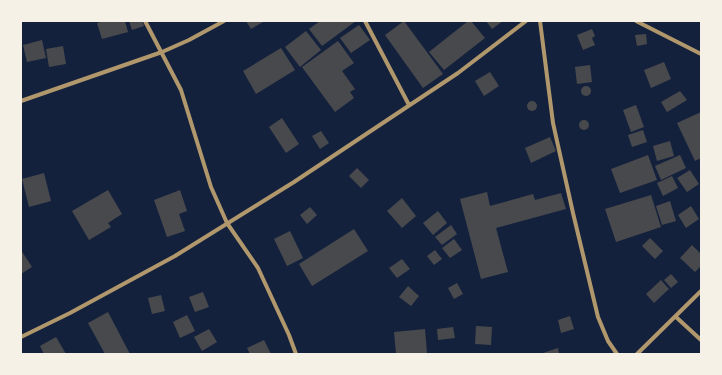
<svg xmlns="http://www.w3.org/2000/svg" width="722" height="375" viewBox="0 0 722 375" font-family="'Source Sans 3',sans-serif">
<style>
.building{fill:#48494c}
.lines{fill:none;stroke-linecap:round;stroke-linejoin:round}
.minor{stroke:#b1986c;stroke-width:4}
</style>
<rect width="100%" height="100%" fill="#14213d"/>
<g class="building">
<polygon points="104,21 125,21 128,32 102,39 97,23"/>
<polygon points="129,21 142,21 144,26 132,30"/>
<polygon points="246,21 262,21 263,22 251,29"/>
<polygon points="320,21 356,21 322,46 309,29"/>
<polygon points="404,21 443,74 423,88 385,35"/>
<polygon points="468,21 471,21 485,38 444,70 429,52"/>
<polygon points="486,21 503,21 492,29"/>
<polygon points="359,25 370,40 351,53 340,38"/>
<polygon points="592,29 595,36 592,38 595,45 583,50 577,35"/>
<polygon points="306,31 321,50 300,67 285,47"/>
<polygon points="646,34 647,44 637,46 635,35"/>
<polygon points="42,40 46,58 27,62 23,45"/>
<polygon points="338,41 354,63 342,71 355,89 350,92 354,98 335,112 302,67"/>
<polygon points="63,46 66,64 49,67 46,49"/>
<polygon points="281,48 295,70 256,94 243,71"/>
<polygon points="664,62 671,79 651,88 644,70"/>
<polygon points="590,65 592,82 577,84 575,67"/>
<polygon points="490,72 499,86 484,96 475,81"/>
<circle cx="586" cy="91" r="5"/>
<polygon points="680,91 687,100 667,112 661,102"/>
<circle cx="532" cy="106" r="5"/>
<polygon points="636,105 644,127 631,132 623,110"/>
<polygon points="701,112 701,158 695,161 677,123"/>
<polygon points="282,118 299,144 286,153 269,127"/>
<circle cx="584" cy="125" r="5"/>
<polygon points="643,130 647,142 632,147 628,135"/>
<polygon points="321,131 329,143 320,149 312,136"/>
<polygon points="550,137 556,151 531,163 525,148"/>
<polygon points="670,141 674,156 657,161 653,146"/>
<polygon points="648,155 657,180 620,193 611,169"/>
<polygon points="680,155 686,168 661,180 655,166"/>
<polygon points="357,168 369,180 361,188 349,176"/>
<polygon points="690,170 699,184 687,192 677,178"/>
<polygon points="44,173 51,201 29,207 22,179"/>
<polygon points="672,176 678,188 663,196 657,183"/>
<polygon points="108,190 122,214 108,223 111,227 89,240 72,211"/>
<polygon points="180,190 187,211 179,214 185,231 167,237 154,200"/>
<polygon points="487,192 490,206 533,194 535,200 561,193 566,209 496,228 508,272 481,279 460,199"/>
<polygon points="651,195 661,227 616,242 605,209"/>
<polygon points="402,198 416,216 402,228 387,211"/>
<polygon points="670,201 676,221 662,225 656,206"/>
<polygon points="691,206 699,219 686,228 678,215"/>
<polygon points="310,207 317,215 307,224 300,215"/>
<polygon points="438,211 447,223 433,235 423,223"/>
<polygon points="451,225 457,234 442,245 435,237"/>
<polygon points="354,229 368,251 312,286 299,264"/>
<polygon points="290,231 303,258 287,266 274,239"/>
<polygon points="650,238 663,251 655,259 642,246"/>
<polygon points="454,239 462,250 450,258 442,248"/>
<polygon points="692,245 701,254 701,266 695,272 680,258"/>
<polygon points="21,250 32,267 21,274"/>
<polygon points="435,250 442,259 434,265 427,256"/>
<polygon points="402,259 410,269 397,278 389,268"/>
<polygon points="671,274 678,282 671,288 664,280"/>
<polygon points="661,280 669,289 654,303 646,294"/>
<polygon points="457,283 463,294 454,299 448,288"/>
<polygon points="408,286 419,296 411,306 399,297"/>
<polygon points="203,292 209,307 195,312 189,297"/>
<polygon points="161,295 165,311 152,314 148,298"/>
<polygon points="108,312 130,354 105,354 88,323"/>
<polygon points="187,315 195,331 180,338 173,322"/>
<polygon points="570,316 574,329 561,333 558,320"/>
<polygon points="476,326 492,327 491,345 475,344"/>
<polygon points="453,327 455,338 438,340 437,329"/>
<polygon points="209,329 217,342 202,351 194,337"/>
<polygon points="425,329 427,353 396,354 394,332"/>
<polygon points="56,337 66,354 44,354 40,346"/>
<polygon points="264,340 271,354 250,354 247,348"/>
<polygon points="558,348 559,354 540,354"/>
</g>
<g class="lines">
<g class="minor">
<polyline points="145,21 181,90 211,187 227,223 258,268 289,335 296,354"/>
<polyline points="365,21 409,105"/>
<polyline points="540,21 553,123 573,213 598,317 608,341 617,354"/>
<polyline points="636,21 701,54"/>
<polyline points="21,101 162,52 189,40 224,21"/>
<polyline points="676,317 701,340"/>
<polyline points="21,337 70,313 175,256 294,182 458,73 526,21"/>
<polyline points="637,354 701,291"/>
</g>
</g>
<rect width="722" height="375" fill="none" stroke="#f6f1e7" stroke-width="44"/>
</svg>
